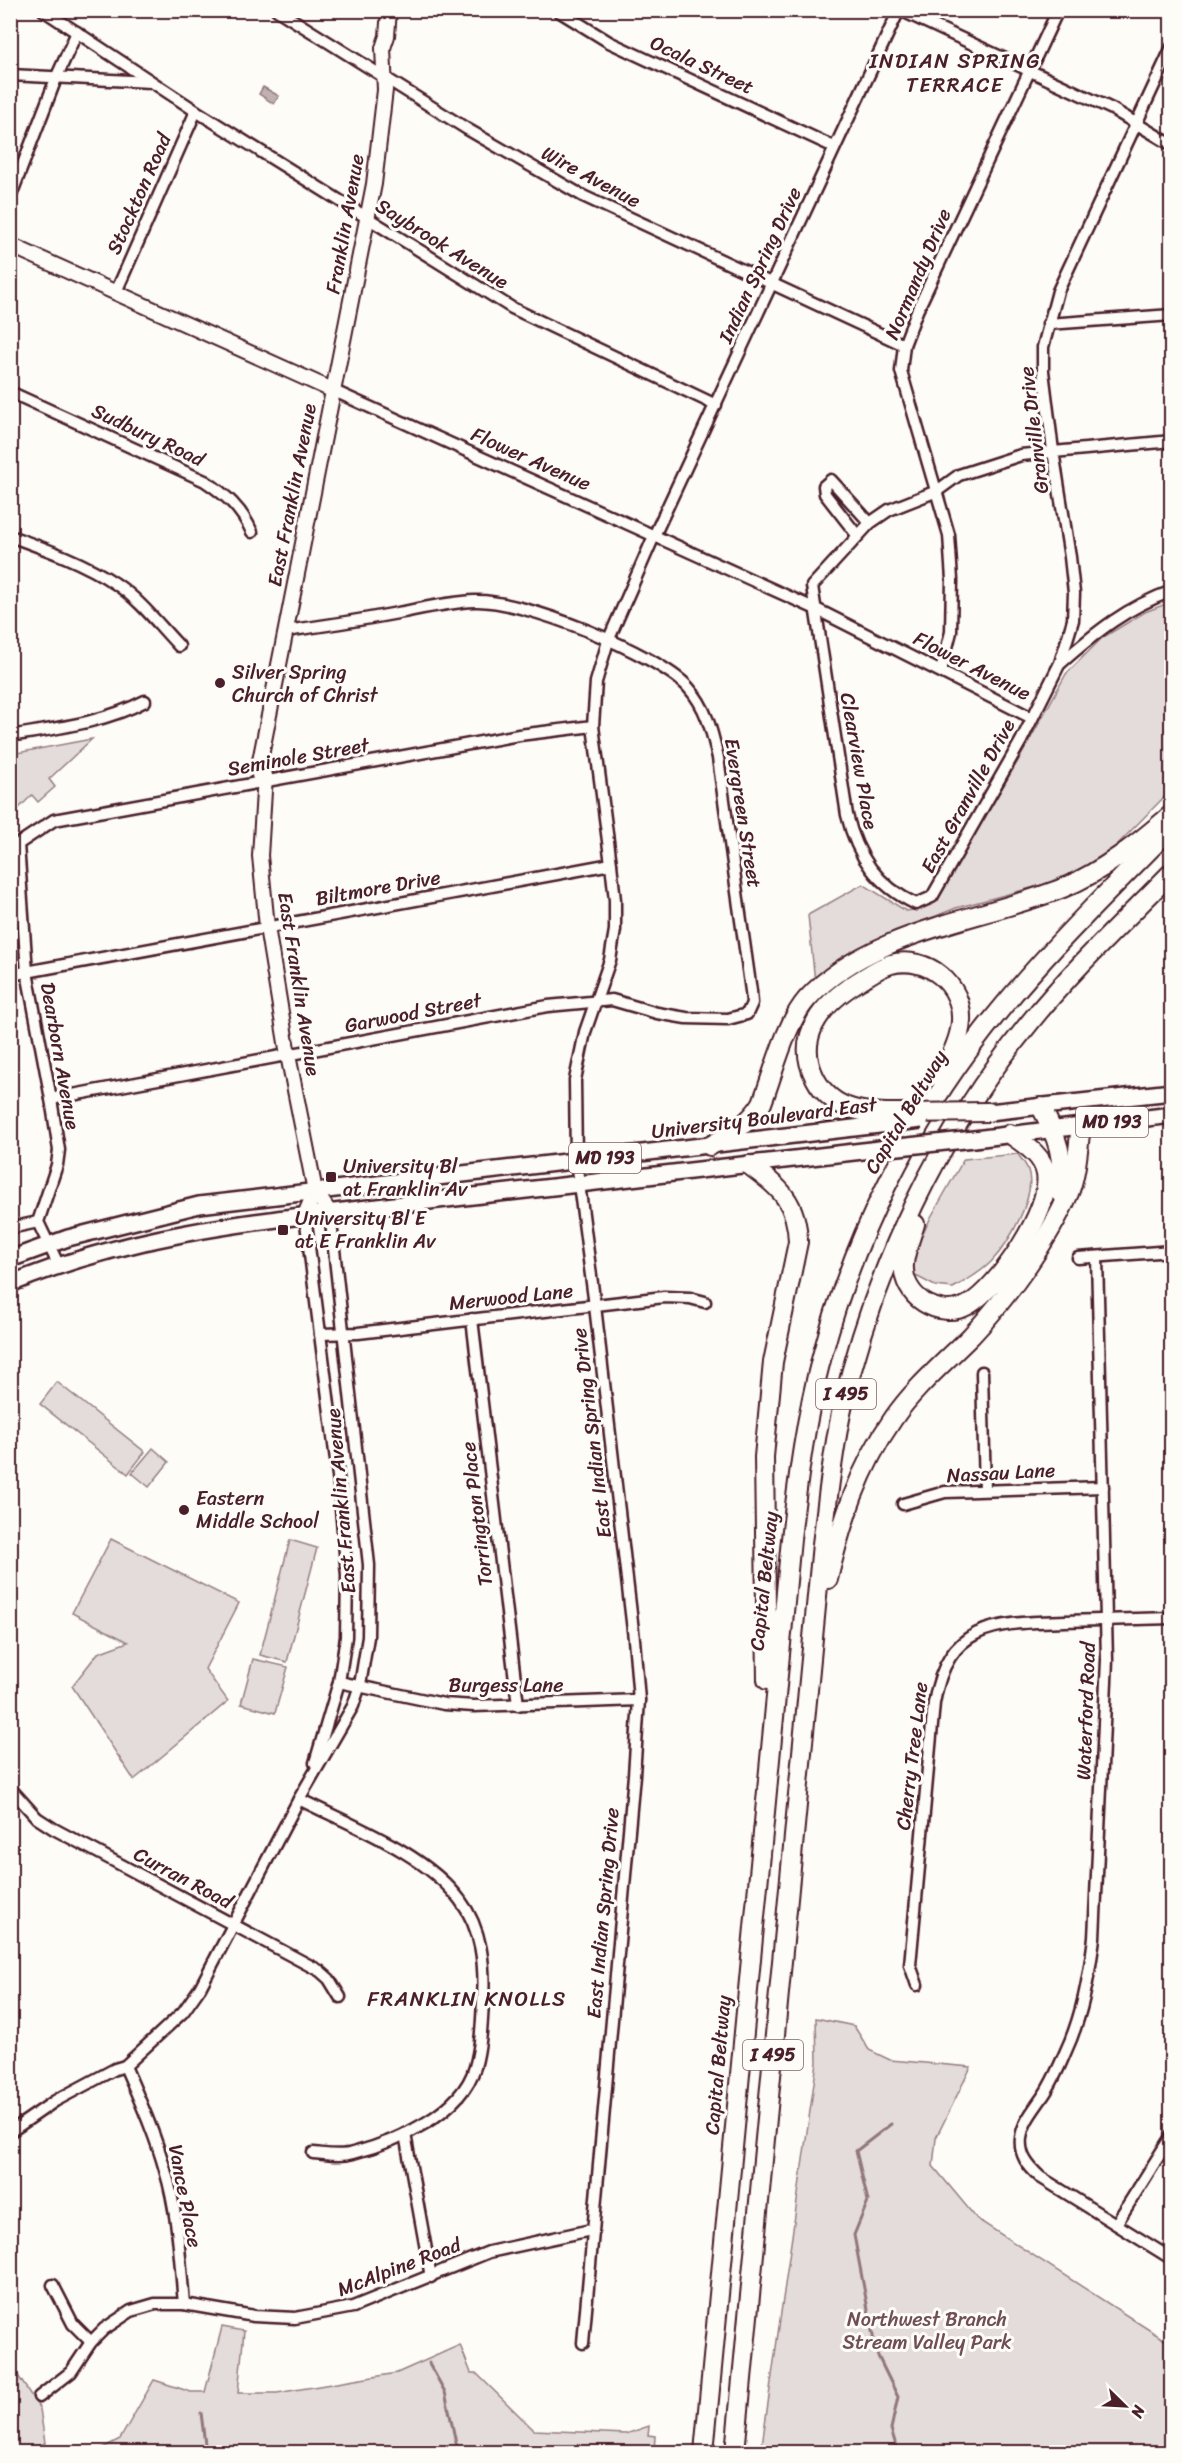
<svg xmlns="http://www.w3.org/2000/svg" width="1182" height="2463" viewBox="0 0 1182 2463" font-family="Sriracha,sans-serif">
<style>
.green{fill:#e3dcda;stroke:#967e82;stroke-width:1.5}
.water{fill:#c0b1b1;stroke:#91777b;stroke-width:1.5}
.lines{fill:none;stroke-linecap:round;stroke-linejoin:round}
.stream{stroke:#91777b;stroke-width:3}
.street-casing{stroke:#4a1f2b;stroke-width:15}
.secondary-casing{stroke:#4a1f2b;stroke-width:18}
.primary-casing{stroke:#4a1f2b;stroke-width:20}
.highway-casing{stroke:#4a1f2b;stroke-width:22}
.street{stroke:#fdfcf7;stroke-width:10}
.secondary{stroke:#fdfcf7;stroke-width:14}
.primary{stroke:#fdfcf7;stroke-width:15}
.highway{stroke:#fdfcf7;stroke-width:18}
.primary-bridge-casing{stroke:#4a1f2b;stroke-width:20;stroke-linecap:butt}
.highway-bridge-casing{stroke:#4a1f2b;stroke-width:22;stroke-linecap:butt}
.primary-bridge{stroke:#fdfcf7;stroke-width:15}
.highway-bridge{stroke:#fdfcf7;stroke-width:18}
.poi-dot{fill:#4a1f2b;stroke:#fdfcf7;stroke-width:2}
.labels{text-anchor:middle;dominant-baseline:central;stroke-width:6;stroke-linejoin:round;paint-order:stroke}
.shield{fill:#fdfcf7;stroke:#806168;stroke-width:1.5}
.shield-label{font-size:18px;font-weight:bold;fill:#4a1f2b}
.street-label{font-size:20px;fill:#4a1f2b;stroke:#fdfcf7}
.poi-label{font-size:20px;fill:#4a1f2b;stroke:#fdfcf7;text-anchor:start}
.park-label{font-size:20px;fill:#704e57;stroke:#fdfcf7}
.neighbourhood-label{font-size:21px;letter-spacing:1.5px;fill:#4a1f2b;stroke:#fdfcf7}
</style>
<rect width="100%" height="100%" fill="#fdfcf7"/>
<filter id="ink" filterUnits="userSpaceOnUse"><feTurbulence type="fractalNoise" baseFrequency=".0167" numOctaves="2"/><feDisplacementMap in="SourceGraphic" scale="12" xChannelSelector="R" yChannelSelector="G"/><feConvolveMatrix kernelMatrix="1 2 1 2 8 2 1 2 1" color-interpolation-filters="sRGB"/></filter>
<g filter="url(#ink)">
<g class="green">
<polygon points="1171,602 1171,790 1115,847 1065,879 956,908 886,936 815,982 808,915 863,884 906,911 921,909 936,900 1025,749 1066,674 1102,638 1145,612"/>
<polygon points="92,739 49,779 55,787 38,802 32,795 11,816 11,754"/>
<path d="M1018 1154C1021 1159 1026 1164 1028 1170 1037 1196 1009 1243 991 1262 980 1273 966 1281 953 1288L935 1286 914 1275 913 1254 931 1217 964 1159Z"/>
<polygon points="57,1382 145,1452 128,1474 40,1404"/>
<polygon points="153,1448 169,1462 149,1487 132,1473"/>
<polygon points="111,1539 239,1603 205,1669 228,1701 134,1780 72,1686 98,1653 128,1642 72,1613"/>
<polygon points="290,1540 317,1548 287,1662 260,1655"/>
<polygon points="253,1659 288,1667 275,1713 241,1704"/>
<polygon points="816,2018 854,2026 869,2050 890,2060 971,2067 936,2138 933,2166 977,2219 1171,2344 1171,2452 761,2452 817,2062"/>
<polygon points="222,2327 244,2331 238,2393 277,2393 397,2373 460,2345 471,2373 476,2373 534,2430 626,2434 649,2426 648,2435 655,2436 654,2452 95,2452 120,2439 154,2380 191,2392 205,2392"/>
<polygon points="11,2368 13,2368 40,2409 45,2443 24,2452 11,2452"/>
</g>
<polygon class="water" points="263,87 279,96 274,104 259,94"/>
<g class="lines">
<g class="stream">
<polyline points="891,2124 856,2151 868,2201 854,2235 876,2352 898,2397 891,2429 898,2452"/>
<polyline points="429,2363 445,2392 458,2452"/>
<polyline points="201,2413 206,2452"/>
</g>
<g class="street-casing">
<g id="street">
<polyline points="43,10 196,111 512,308 716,405"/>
<polyline points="277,10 467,129 583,196 904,345"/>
<polyline points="557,10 609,42 834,147"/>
<polyline points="900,10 1112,109 1172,145"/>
<path d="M1172 47 1058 291 1043 347V371L1053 451 1070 557 1074 593 1073 620 1060 663 1021 741 932 897 916 904C877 886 857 856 847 815L812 586 870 523 889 510 937 491 959 475 1021 455 1172 441"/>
<polyline points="10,75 151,82"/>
<polyline points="10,198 57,76 77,32"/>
<polyline points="116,292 196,111"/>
<polyline points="1048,324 1172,315"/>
<polyline points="332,390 816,609 1032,718"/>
<path d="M10 392 205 481C226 495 241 508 252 532"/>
<polyline points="857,535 825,494 824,486 831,480 870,523"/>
<path d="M10 536C46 549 85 563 116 584 140 600 159 625 179 646"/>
<path d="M1061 663C1096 632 1127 607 1172 591"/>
<polyline points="941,671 951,632 952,580 949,535 901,371 904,345 917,311 1058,10"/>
<path d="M10 736C57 728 103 723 145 701"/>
<polyline points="18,844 27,972 51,1099 59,1150 57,1165 38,1222 59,1266"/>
<polyline points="10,847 18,844 54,820 519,735 593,726"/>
<polyline points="10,975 611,864"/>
<path d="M51 1099 548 1006 612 1000 657 1013 686 1018 728 1019 747 1014 752 1003 751 991 718 758C712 732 707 708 688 687 656 653 522 599 475 601 449 602 424 608 398 613 361 620 323 626 285 631"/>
<polyline points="305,1215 338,1476 347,1575 346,1637 339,1682 315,1763"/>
<polyline points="10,1228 38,1222"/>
<path d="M1097 1257 1107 1660 1094 1938C1089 1977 1082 2017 1065 2053 1060 2065 1054 2078 1047 2090 1038 2105 1023 2120 1021 2138 1019 2155 1028 2166 1040 2177L1172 2259"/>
<polyline points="1078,1258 1172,1251"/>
<polyline points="472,1319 518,1705"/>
<polyline points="320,1334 358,1333 664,1297 690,1298 705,1302"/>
<polyline points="982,1372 985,1490"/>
<polyline points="903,1504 945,1492 1103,1487"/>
<polyline points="339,1682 444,1704 474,1706 639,1700"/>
<polyline points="10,1788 37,1818 54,1829 320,1971 329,1979 340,1997"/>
<path d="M299 1799C352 1826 424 1852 460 1900 482 1929 485 1965 483 2000 482 2022 481 2046 475 2067 462 2113 396 2142 353 2153 340 2157 326 2154 313 2153"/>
<path d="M917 1985 910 1965 934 1703C948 1622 996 1623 1065 1621 1101 1620 1136 1619 1172 1618"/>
<path d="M125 2066C140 2101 155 2134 165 2170 178 2213 180 2259 184 2304"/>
<polyline points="10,2132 55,2101 115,2069 125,2066 183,2012 200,1988 299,1799 353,1706 360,1685 368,1637 369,1565 330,1213"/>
<polyline points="405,2134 431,2277"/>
<polyline points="1116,2224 1172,2135"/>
<polyline points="53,2285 73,2324 91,2342"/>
<polyline points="583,2343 634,1775 639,1700 634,1639 595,1306 576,1161 575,1080 585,1032 610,960 615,930 615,900 611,864 593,726 596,682 608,641 654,536 899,10"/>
<polyline points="39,2397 71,2372 91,2342 104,2329 131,2311 155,2304 184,2304 254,2316 295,2318 353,2307 489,2252 591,2230"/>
</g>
</g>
<g class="secondary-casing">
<g id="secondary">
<polyline points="10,245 332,390"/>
<polyline points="265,775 260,856 267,927 288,1055 315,1191 330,1213"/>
<polyline points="263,783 259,775 259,766 374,184 385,90 383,48 387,36 389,10"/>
<polyline points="305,1215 315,1191"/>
</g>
</g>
<g class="primary-casing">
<g id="primary">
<polyline points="989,1112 1172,1092"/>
<polyline points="974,1139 1172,1115"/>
<polyline points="10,1259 68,1238 199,1205 896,1123"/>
<path d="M10 1284C144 1229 271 1220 412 1203 568 1185 724 1168 880 1149"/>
</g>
</g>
<g class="highway-casing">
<g id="highway">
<path d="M1041 1107C1057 1137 1066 1158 1059 1192"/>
<path d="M902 1113C867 1113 833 1113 815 1078 793 1035 825 1002 859 981 869 975 880 967 891 964 928 955 963 985 961 1021 960 1041 949 1059 940 1077"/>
<path d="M710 1146C731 1134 749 1124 762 1103 774 1072 785 1024 807 999 868 931 982 920 1063 888 1104 871 1138 843 1172 814"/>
<path d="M749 1165C780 1188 797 1201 798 1242L773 1362 764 1457 767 1680"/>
<path d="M915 1224C911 1237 905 1251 904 1264 901 1296 939 1321 968 1305 998 1288 1052 1209 1046 1174 1043 1155 1024 1144 1010 1134"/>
<path d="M828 1579C842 1521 859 1468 893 1419 914 1388 944 1363 971 1336 1006 1299 1049 1240 1069 1193 1077 1172 1078 1148 1081 1126"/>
<path d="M704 2452 791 1539C798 1477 806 1416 822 1356 853 1239 910 1125 984 1030 1041 957 1107 893 1172 827"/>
<path d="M735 2452 822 1544C828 1499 832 1454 842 1409 875 1267 938 1134 1031 1021 1074 968 1124 921 1172 872"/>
</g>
</g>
<use href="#street" class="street"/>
<use href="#secondary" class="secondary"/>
<use href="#primary" class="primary"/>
<use href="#highway" class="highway"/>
<g class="primary-bridge-casing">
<g id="primary-bridge">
<polyline points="896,1123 921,1120"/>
<polyline points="880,1149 974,1139"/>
</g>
</g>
<g class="highway-bridge-casing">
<polyline id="highway-bridge" points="902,1113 989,1112"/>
</g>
<use href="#primary-bridge" class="primary-bridge"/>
<use href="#highway-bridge" class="highway-bridge"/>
</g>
</g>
<g class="poi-dot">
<circle cx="220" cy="683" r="6"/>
<rect x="325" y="1171" width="12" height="12" rx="3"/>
<rect x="277" y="1224" width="12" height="12" rx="3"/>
<circle cx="184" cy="1510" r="6"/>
</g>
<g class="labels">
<g class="shield">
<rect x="1076" y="1107" width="72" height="30" rx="4.5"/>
<rect x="569" y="1143" width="72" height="30" rx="4.5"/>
<rect x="816" y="1379" width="60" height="30" rx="4.5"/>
<rect x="743" y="2040" width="60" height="30" rx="4.5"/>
</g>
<g class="shield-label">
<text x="1112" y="1122">MD 193</text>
<text x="605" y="1158">MD 193</text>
<text x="846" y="1394">I 495</text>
<text x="773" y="2055">I 495</text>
</g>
<g class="street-label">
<text transform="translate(702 65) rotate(25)">Ocala Street</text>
<text transform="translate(591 177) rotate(28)">Wire Avenue</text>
<text transform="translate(139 194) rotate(-66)">Stockton Road</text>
<text transform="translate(345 224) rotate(-80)">Franklin Avenue</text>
<text transform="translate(442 244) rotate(32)">Saybrook Avenue</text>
<text transform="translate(760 265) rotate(-65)">Indian Spring Drive</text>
<text transform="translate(918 274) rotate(-67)">Normandy Drive</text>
<text transform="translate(1034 430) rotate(-97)">Granville Drive</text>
<text transform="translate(148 435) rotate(25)">Sudbury Road</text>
<text transform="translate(531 459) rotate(24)">Flower Avenue</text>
<text transform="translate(292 495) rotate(-79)">East Franklin Avenue</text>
<text transform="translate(972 666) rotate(27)">Flower Avenue</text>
<text transform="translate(298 757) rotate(-10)">Seminole Street</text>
<text transform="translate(859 761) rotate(80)">Clearview Place</text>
<text transform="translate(968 796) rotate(-61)">East Granville Drive</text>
<text transform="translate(743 813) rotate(81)">Evergreen Street</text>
<text transform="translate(378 888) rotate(-10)">Biltmore Drive</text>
<text transform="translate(299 984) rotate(81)">East Franklin Avenue</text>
<text transform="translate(413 1013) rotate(-11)">Garwood Street</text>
<text transform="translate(60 1056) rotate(80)">Dearborn Avenue</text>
<text transform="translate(906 1112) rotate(-59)">Capital Beltway</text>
<text transform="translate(764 1118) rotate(-7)">University Boulevard East</text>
<text transform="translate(511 1297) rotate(-6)">Merwood Lane</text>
<text transform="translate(592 1433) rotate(-97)">East Indian Spring Drive</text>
<text transform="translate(1001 1473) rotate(-3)">Nassau Lane</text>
<text transform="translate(341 1501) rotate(-95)">East Franklin Avenue</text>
<text transform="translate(477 1514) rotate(-97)">Torrington Place</text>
<text transform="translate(764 1581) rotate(-84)">Capital Beltway</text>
<text x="506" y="1685">Burgess Lane</text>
<text transform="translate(1086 1711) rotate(-88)">Waterford Road</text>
<text transform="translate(912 1756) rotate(-83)">Cherry Tree Lane</text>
<text transform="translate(183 1878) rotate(28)">Curran Road</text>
<text transform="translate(603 1913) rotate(-85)">East Indian Spring Drive</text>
<text transform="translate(718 2065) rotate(-85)">Capital Beltway</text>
<text transform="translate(185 2196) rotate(79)">Vance Place</text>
<text transform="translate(399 2267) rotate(-21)">McAlpine Road</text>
</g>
<g class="poi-label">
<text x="232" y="672">Silver Spring<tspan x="232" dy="23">Church of Christ</tspan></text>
<text x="343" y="1166">University Bl<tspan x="343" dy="23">at Franklin Av</tspan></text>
<text x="295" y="1218">University Bl E<tspan x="295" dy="23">at E Franklin Av</tspan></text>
<text x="196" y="1498">Eastern<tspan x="196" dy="23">Middle School</tspan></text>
</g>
<g class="park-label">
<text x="927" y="2319">Northwest Branch<tspan x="927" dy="23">Stream Valley Park</tspan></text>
</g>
<g class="neighbourhood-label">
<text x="955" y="61">INDIAN SPRING<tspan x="955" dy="24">TERRACE</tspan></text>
<text x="467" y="1999">FRANKLIN KNOLLS</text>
</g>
</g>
<rect width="1182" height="2463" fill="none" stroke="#fdfcf7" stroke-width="36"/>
<rect x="18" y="18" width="1146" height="2427" fill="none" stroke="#4a1f2b" stroke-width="2" filter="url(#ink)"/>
<g transform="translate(1125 2406) rotate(114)" stroke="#fdfcf7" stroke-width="4.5" paint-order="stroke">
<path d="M0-4.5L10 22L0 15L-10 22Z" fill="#4a1f2b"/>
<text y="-9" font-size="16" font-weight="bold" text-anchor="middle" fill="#4a1f2b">N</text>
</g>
</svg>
